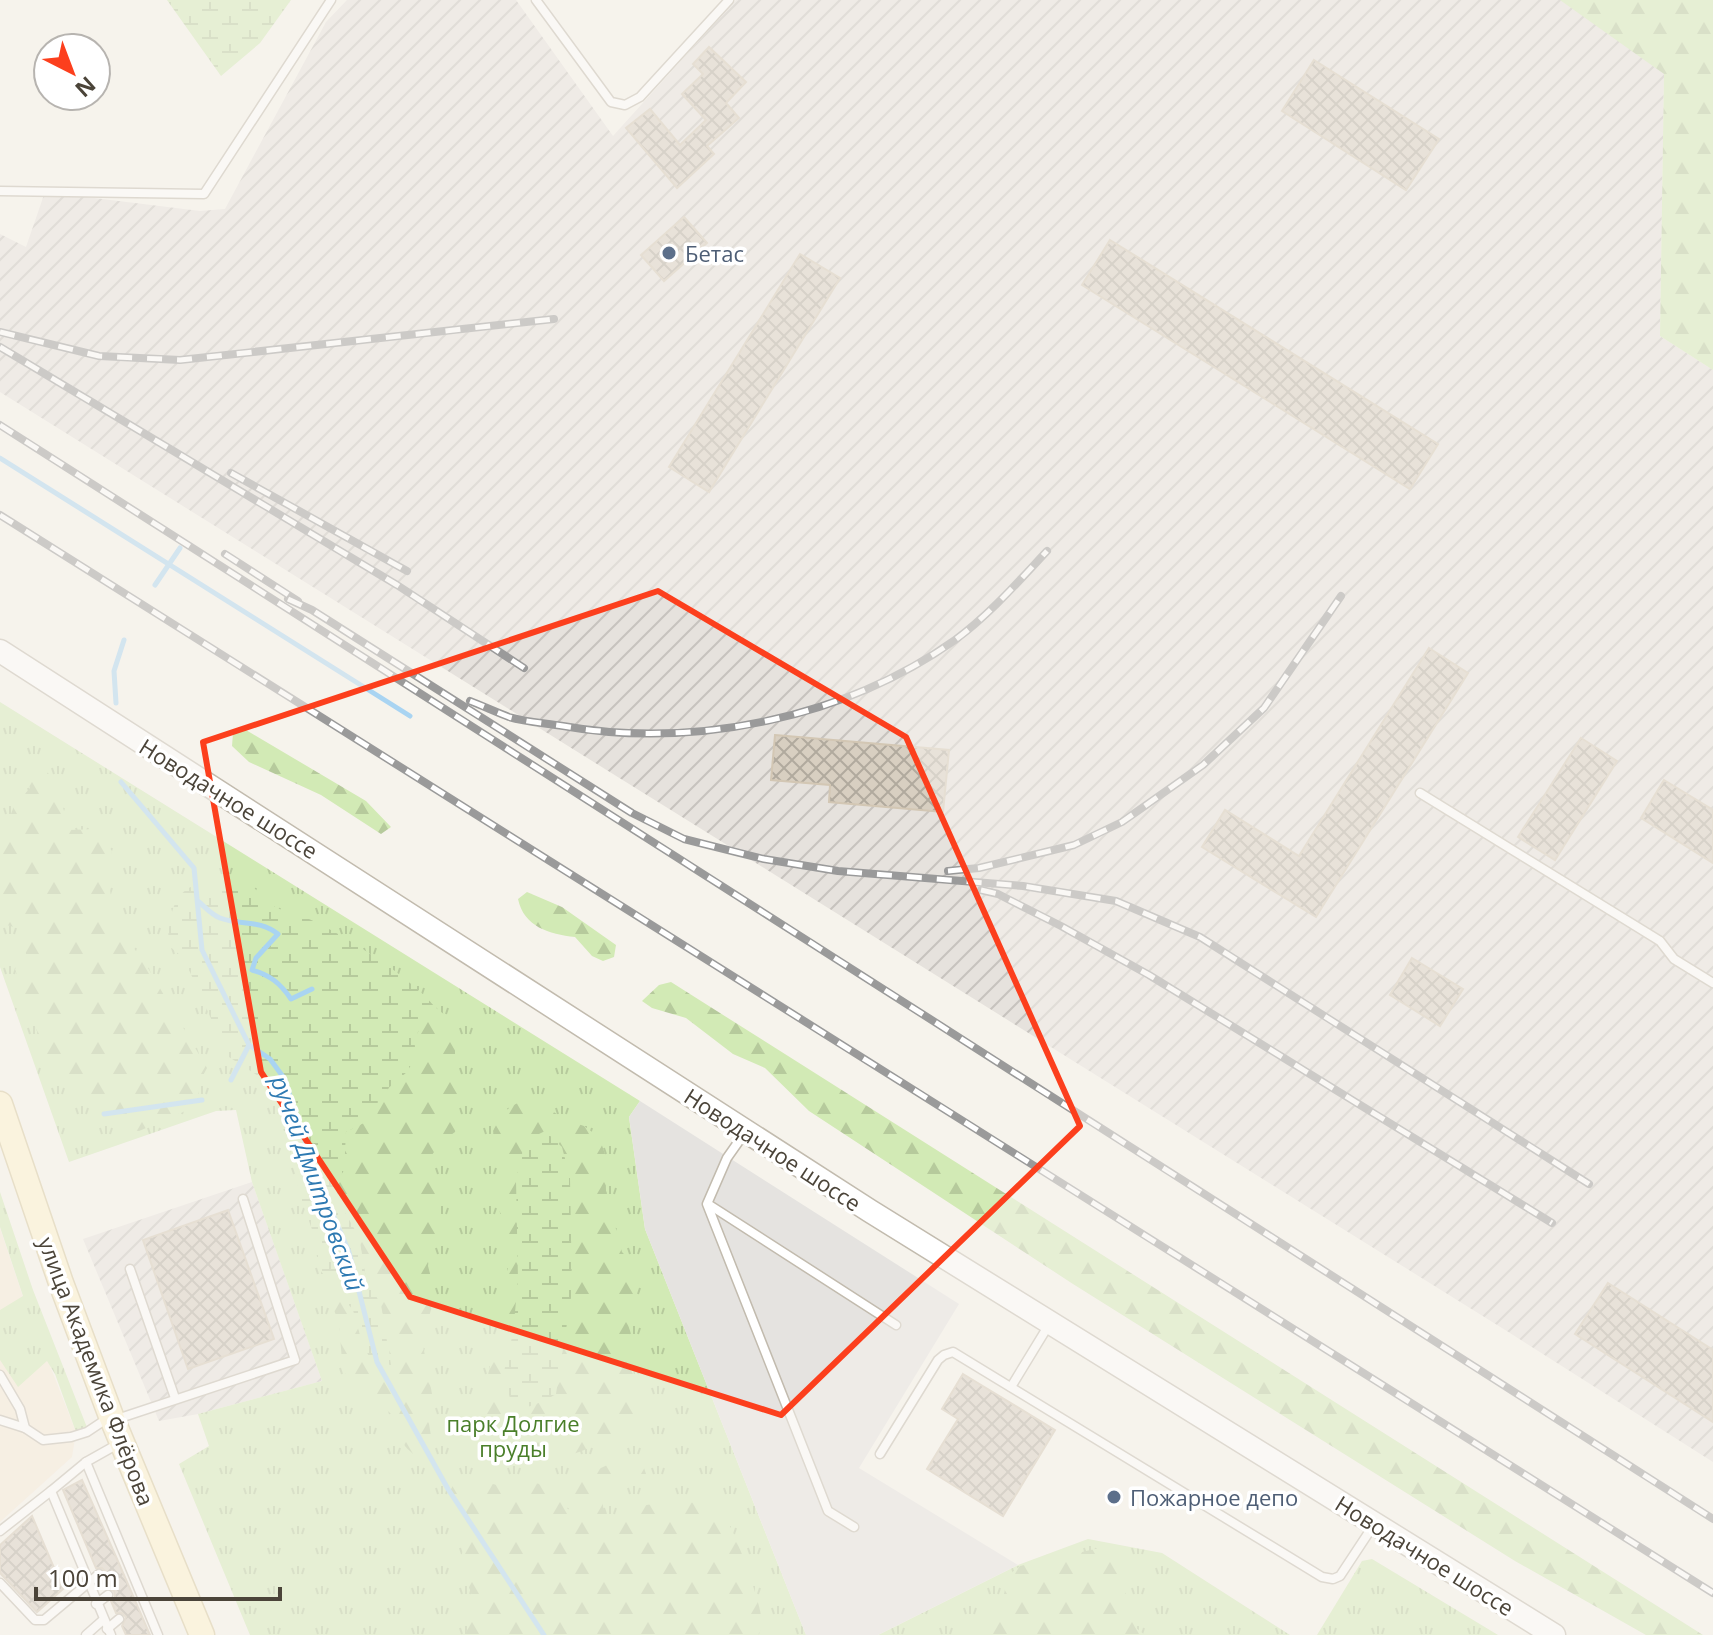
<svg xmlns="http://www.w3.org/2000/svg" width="1713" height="1635" viewBox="0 0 1713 1635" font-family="'Open Sans',sans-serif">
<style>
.commercial{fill:#f7ead8}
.industrial{fill:url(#industrial-furrows)}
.grass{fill:url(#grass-tufts)}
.forest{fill:url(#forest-firs)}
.wetland{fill:url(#wetland-marsh)}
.parking{fill:#e5e3e0}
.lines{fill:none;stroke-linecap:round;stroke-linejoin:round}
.stream{stroke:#a9d4f2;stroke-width:5}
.building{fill:url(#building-cross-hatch);stroke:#d3c7b4;stroke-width:2}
.service-casing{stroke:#c2bbae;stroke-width:11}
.tertiary-casing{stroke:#c2bbae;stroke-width:25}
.secondary-casing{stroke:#d6c79b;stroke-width:27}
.service{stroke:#fff;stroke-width:8}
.tertiary{stroke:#fff;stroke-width:22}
.secondary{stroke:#fff3cd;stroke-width:24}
.rail-casing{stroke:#9a9a9a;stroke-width:8}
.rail{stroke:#fff;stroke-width:5;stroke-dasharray:15;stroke-linecap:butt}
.marked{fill:none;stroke:#fc3f1d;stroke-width:6;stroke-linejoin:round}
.service-dot{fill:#5c6f8a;stroke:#fff;stroke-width:3}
.labels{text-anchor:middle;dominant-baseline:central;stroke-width:7;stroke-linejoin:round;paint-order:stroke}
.service-label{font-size:22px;fill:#4e5e75;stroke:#fff;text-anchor:start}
.street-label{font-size:22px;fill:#4b4439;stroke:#fff}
.park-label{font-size:22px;fill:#4a7f2a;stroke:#fff}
.water-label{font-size:24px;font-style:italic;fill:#2e7ab2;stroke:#fff}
</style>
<defs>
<pattern id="industrial-furrows" width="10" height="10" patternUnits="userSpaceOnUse" patternTransform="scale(2)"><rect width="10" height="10" fill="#e6e2dd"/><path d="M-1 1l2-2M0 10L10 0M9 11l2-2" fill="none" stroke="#c7c3be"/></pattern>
<pattern id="grass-tufts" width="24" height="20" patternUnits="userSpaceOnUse" patternTransform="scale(2)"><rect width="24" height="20" fill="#d2eab5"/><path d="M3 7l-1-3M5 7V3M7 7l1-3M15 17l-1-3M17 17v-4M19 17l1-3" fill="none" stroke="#b6ca9c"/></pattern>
<pattern id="forest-firs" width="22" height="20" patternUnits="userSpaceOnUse" patternTransform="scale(2)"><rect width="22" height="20" fill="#d2eab5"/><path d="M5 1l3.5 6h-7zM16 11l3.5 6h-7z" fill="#b6ca9c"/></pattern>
<pattern id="wetland-marsh" width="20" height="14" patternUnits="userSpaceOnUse" patternTransform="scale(2)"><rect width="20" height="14" fill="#d2eab5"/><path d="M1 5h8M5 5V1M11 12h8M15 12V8" fill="none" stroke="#b6ca9c"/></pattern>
<pattern id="building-cross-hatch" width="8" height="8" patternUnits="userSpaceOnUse" patternTransform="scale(2)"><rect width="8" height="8" fill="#d8cfc1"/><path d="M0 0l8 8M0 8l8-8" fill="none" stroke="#b1aa9e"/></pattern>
</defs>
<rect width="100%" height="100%" fill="#f6f3ec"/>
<polygon class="commercial" points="0,1228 23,1297 76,1432 72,1457 0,1522"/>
<g class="industrial">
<polygon points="347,0 516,0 613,136 736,0 1564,0 1664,74 1660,336 1713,370 1713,1462 1510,1333 0,392 0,234 26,247 45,192 200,211 225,209 326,22"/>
<polygon points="252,1182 322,1381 198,1414 159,1421 83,1239"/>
</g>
<g class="grass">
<polygon points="0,702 640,1101 629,1117 645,1229 806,1635 250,1635 179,1464 209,1446 198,1414 322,1381 252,1182 236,1110 216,1111 69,1162 0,967"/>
<polygon points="0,1192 33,1290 88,1430 76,1432 55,1374 47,1361 18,1387 0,1360 0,1310 23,1296 0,1227"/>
<polygon points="1088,1539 1162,1553 1290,1635 878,1635 1018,1565"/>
<polygon points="1372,1559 1498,1635 1317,1635 1362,1561"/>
</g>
<g class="forest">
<polygon points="1560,0 1713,0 1713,370 1660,336 1664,74"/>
<polygon points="246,730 366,801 391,827 381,834 321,795 249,762 232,746 233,733"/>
<path d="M33 758C55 771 62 806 70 830L95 829 112 851 109 881 114 922 145 963 207 1068 200 1081 197 1106 139 1131 114 1128 94 1111 81 1087 61 1074 45 1054 15 969 26 954 24 930 0 923V843L14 806 30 788 20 765Z"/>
<path d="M527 892 562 907 616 945 614 957 603 961 592 956 575 937C549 934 524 927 518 899Z"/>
<polygon points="671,982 1703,1635 1646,1635 1515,1561 1073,1284 809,1111 765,1068 733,1054 686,1018 652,1008 642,1001 659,985"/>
<path d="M435 1007 451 1020 455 1040V1076L460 1115 455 1132 440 1143 430 1158 440 1195 441 1213 439 1232 430 1248 428 1266 433 1285V1303L422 1340 432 1394 427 1412 433 1448 419 1459C415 1455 408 1450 405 1446 399 1434 400 1421 389 1412 373 1399 355 1397 346 1376 338 1354 344 1330 333 1308L344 1295 353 1310 363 1345 390 1364 389 1345 381 1306 365 1273 359 1237 340 1204 335 1186 344 1170 346 1132 377 1116 378 1097C401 1078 417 1070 414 1038Z"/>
<path d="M535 1100 566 1120 584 1126 599 1137 605 1154 606 1191 622 1252 635 1266 638 1284 628 1319 634 1377 643 1414 636 1432C593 1440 558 1473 513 1456L506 1438 490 1431 481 1414 491 1359 508 1325 505 1307 508 1269 504 1234 497 1197 509 1184 510 1161 499 1147 493 1131C505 1109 510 1102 535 1100Z"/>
<path d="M618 1460 644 1468 647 1477 641 1484 622 1479C609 1490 595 1500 608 1517L626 1520C629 1516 635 1509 639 1507 650 1502 709 1500 718 1507 731 1517 763 1607 762 1624 762 1630 761 1630 758 1635H466L472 1602 471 1592 459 1565 464 1546 453 1518 450 1491 455 1482C472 1474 480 1482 497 1485 513 1487 532 1477 547 1488 558 1496 562 1508 575 1513L577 1504 571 1496 570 1487 584 1476Z"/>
<path d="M1104 1547C1119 1552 1135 1557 1143 1572L1129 1584 1125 1592 1132 1608 1135 1627 1145 1635H966C992 1627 1006 1604 1006 1577L1020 1566Z"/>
</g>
<g class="wetland">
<polygon points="167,0 291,0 260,43 221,76"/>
<path d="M228 878C259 884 253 891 274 906 284 913 298 914 309 919 343 934 412 978 435 1007L414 1038 416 1056 407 1072 378 1097 377 1116 346 1132 344 1170 335 1186 340 1204 359 1237 365 1273 381 1306 391 1365 372 1362 363 1345 353 1310 319 1269 313 1232 301 1199 289 1145 270 1092 260 1077 229 1057 217 1043 213 1023 190 972 181 956 168 945C170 898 179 882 228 878Z"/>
<polygon points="545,1131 562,1147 570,1178 572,1291 556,1394 544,1401 525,1408 510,1398 503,1376 513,1333 518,1280 516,1180 525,1141"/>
</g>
<polygon class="parking" points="640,1101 959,1304 859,1468 1018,1565 878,1635 806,1635 645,1229 629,1117"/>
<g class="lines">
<g class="stream">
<polyline points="0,458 410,716"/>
<polyline points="155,585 180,548"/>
<polyline points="116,703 114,671 124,640"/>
<polyline points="121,782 194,868 202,950 249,1045 270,1059 284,1078 316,1175 349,1252 377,1362 448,1489 544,1635"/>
<path d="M199 902C205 907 212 915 220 918 242 926 258 919 278 934L256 958 252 970C270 975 280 983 291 999L312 989"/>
<polyline points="231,1080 249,1045"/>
<polyline points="104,1114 202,1100"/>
</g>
</g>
<g class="building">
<polygon points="709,47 746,82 726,103 739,118 707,146 714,154 677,188 626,128 650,109 680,145 706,120 682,94 703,74 693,64"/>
<polygon points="1314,60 1439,139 1406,190 1282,111"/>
<polygon points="684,217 707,243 664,281 641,255"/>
<polygon points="1110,240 1438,444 1410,489 1082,285"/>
<polygon points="800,254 840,278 709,492 669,467"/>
<polygon points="1429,648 1468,673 1316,917 1202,847 1225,810 1299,856"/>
<polygon points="775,735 949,750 943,812 829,802 830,785 771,780"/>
<polygon points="1581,738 1617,761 1555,860 1518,837"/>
<polygon points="1664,780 1713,810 1713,863 1641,818"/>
<polygon points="1412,958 1463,989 1440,1026 1390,995"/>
<polygon points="228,1210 274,1339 188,1369 143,1240"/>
<polygon points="1608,1283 1713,1350 1713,1422 1575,1334"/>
<polygon points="963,1374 1055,1430 1003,1516 927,1469 958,1419 942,1409"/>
<polygon points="82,1480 117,1559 150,1635 126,1635 122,1626 126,1617 122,1613 116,1613 111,1601 115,1597 114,1591 106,1589 102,1581 106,1572 102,1568 96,1568 63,1490"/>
<polygon points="32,1516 63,1589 37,1612 0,1573 0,1545"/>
</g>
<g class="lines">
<g class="service-casing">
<g id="service">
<polyline points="536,0 611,102 625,105 640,97 729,0"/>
<polyline points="0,191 204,194 331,0"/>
<polyline points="1420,793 1660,941 1674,959 1713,983"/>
<polyline points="746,1131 727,1158 707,1204 828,1511 854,1527"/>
<polyline points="708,1204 896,1325"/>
<polyline points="130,1269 175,1398"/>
<polyline points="0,1375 20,1409 25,1428 43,1440 71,1437 87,1432 108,1418"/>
<polyline points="1011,1387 1050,1323"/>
<polyline points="117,1419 295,1360 243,1199"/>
<polyline points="0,1420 25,1428"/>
<polyline points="880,1454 938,1360 944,1355 953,1352 1322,1577 1333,1579 1340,1576 1373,1526"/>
<polyline points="86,1462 158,1635"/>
<polyline points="0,1531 51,1491"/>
<polyline points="0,1583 35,1620 44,1620 99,1574"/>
<polyline points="96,1604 108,1595"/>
<polyline points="107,1629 119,1619"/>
<polyline points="86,1635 103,1620"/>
<polyline points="111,1635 51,1491 86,1462 118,1444"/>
</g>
</g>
<g class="tertiary-casing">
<polyline id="tertiary" points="0,651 870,1211 1554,1635"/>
</g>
<g class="secondary-casing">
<polyline id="secondary" points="0,1104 61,1283 111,1416 202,1635"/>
</g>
<use href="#service" class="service"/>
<use href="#tertiary" class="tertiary"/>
<use href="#secondary" class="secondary"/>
<g class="rail-casing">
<g id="rail">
<polyline points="0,332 99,356 180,360 554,319"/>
<polyline points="0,347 397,585 524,668"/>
<polyline points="0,425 1713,1519"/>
<polyline points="231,473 407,571"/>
<polyline points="0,515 1713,1593"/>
<polyline points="225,554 298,601"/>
<polyline points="288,599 312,610 632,813 684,839 764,859 838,871 1023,886 1116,901 1200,937 1589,1184"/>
<path d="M470 701C483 706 496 712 509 717 526 722 545 723 563 726 694 749 845 718 955 640 989 615 1018 582 1047 551"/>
<polyline points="948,871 979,868 1074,845 1122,822 1203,765 1264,708 1341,596"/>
<polyline points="981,890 998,894 1061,926 1149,975 1552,1223"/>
</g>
</g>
<use href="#rail" class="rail"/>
</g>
<path d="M0 0H1713V1635H0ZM658 591 906 737 1080 1126 781 1415 410 1297 261 1072 203 742Z" fill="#f6f3ec" fill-opacity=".55" fill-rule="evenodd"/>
<path class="marked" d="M658 591 906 737 1080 1126 781 1415 410 1297 261 1072 203 742Z"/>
<g class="service-dot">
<circle cx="669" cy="253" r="8"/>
<circle cx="1114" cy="1497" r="8"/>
</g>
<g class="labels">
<g class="service-label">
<text x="685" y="253">Бетас</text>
<text x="1130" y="1497">Пожарное депо</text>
</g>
<g class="street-label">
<text transform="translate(229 798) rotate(32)">Новодачное шоссе</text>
<text transform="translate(773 1149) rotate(33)">Новодачное шоссе</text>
<text transform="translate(97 1371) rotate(69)">улица Академика Флёрова</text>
<text transform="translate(1425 1555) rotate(32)">Новодачное шоссе</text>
</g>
<g class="park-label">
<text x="513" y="1423">парк Долгие<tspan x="513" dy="25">пруды</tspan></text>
</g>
<g class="water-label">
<text transform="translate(318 1183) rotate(70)">ручей Дмитровский</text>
</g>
</g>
<g transform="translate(72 72) rotate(138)"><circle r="38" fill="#ffffff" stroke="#b7b4b0" stroke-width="2"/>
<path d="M0-6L14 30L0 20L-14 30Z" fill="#fc3f1d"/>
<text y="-12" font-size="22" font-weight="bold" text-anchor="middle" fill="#4b4439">N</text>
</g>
<path d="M36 1587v12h244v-12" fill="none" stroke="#4b4439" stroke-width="4"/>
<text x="48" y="1587" font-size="24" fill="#4b4439" stroke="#ffffff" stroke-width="6" paint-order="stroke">100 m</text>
</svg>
